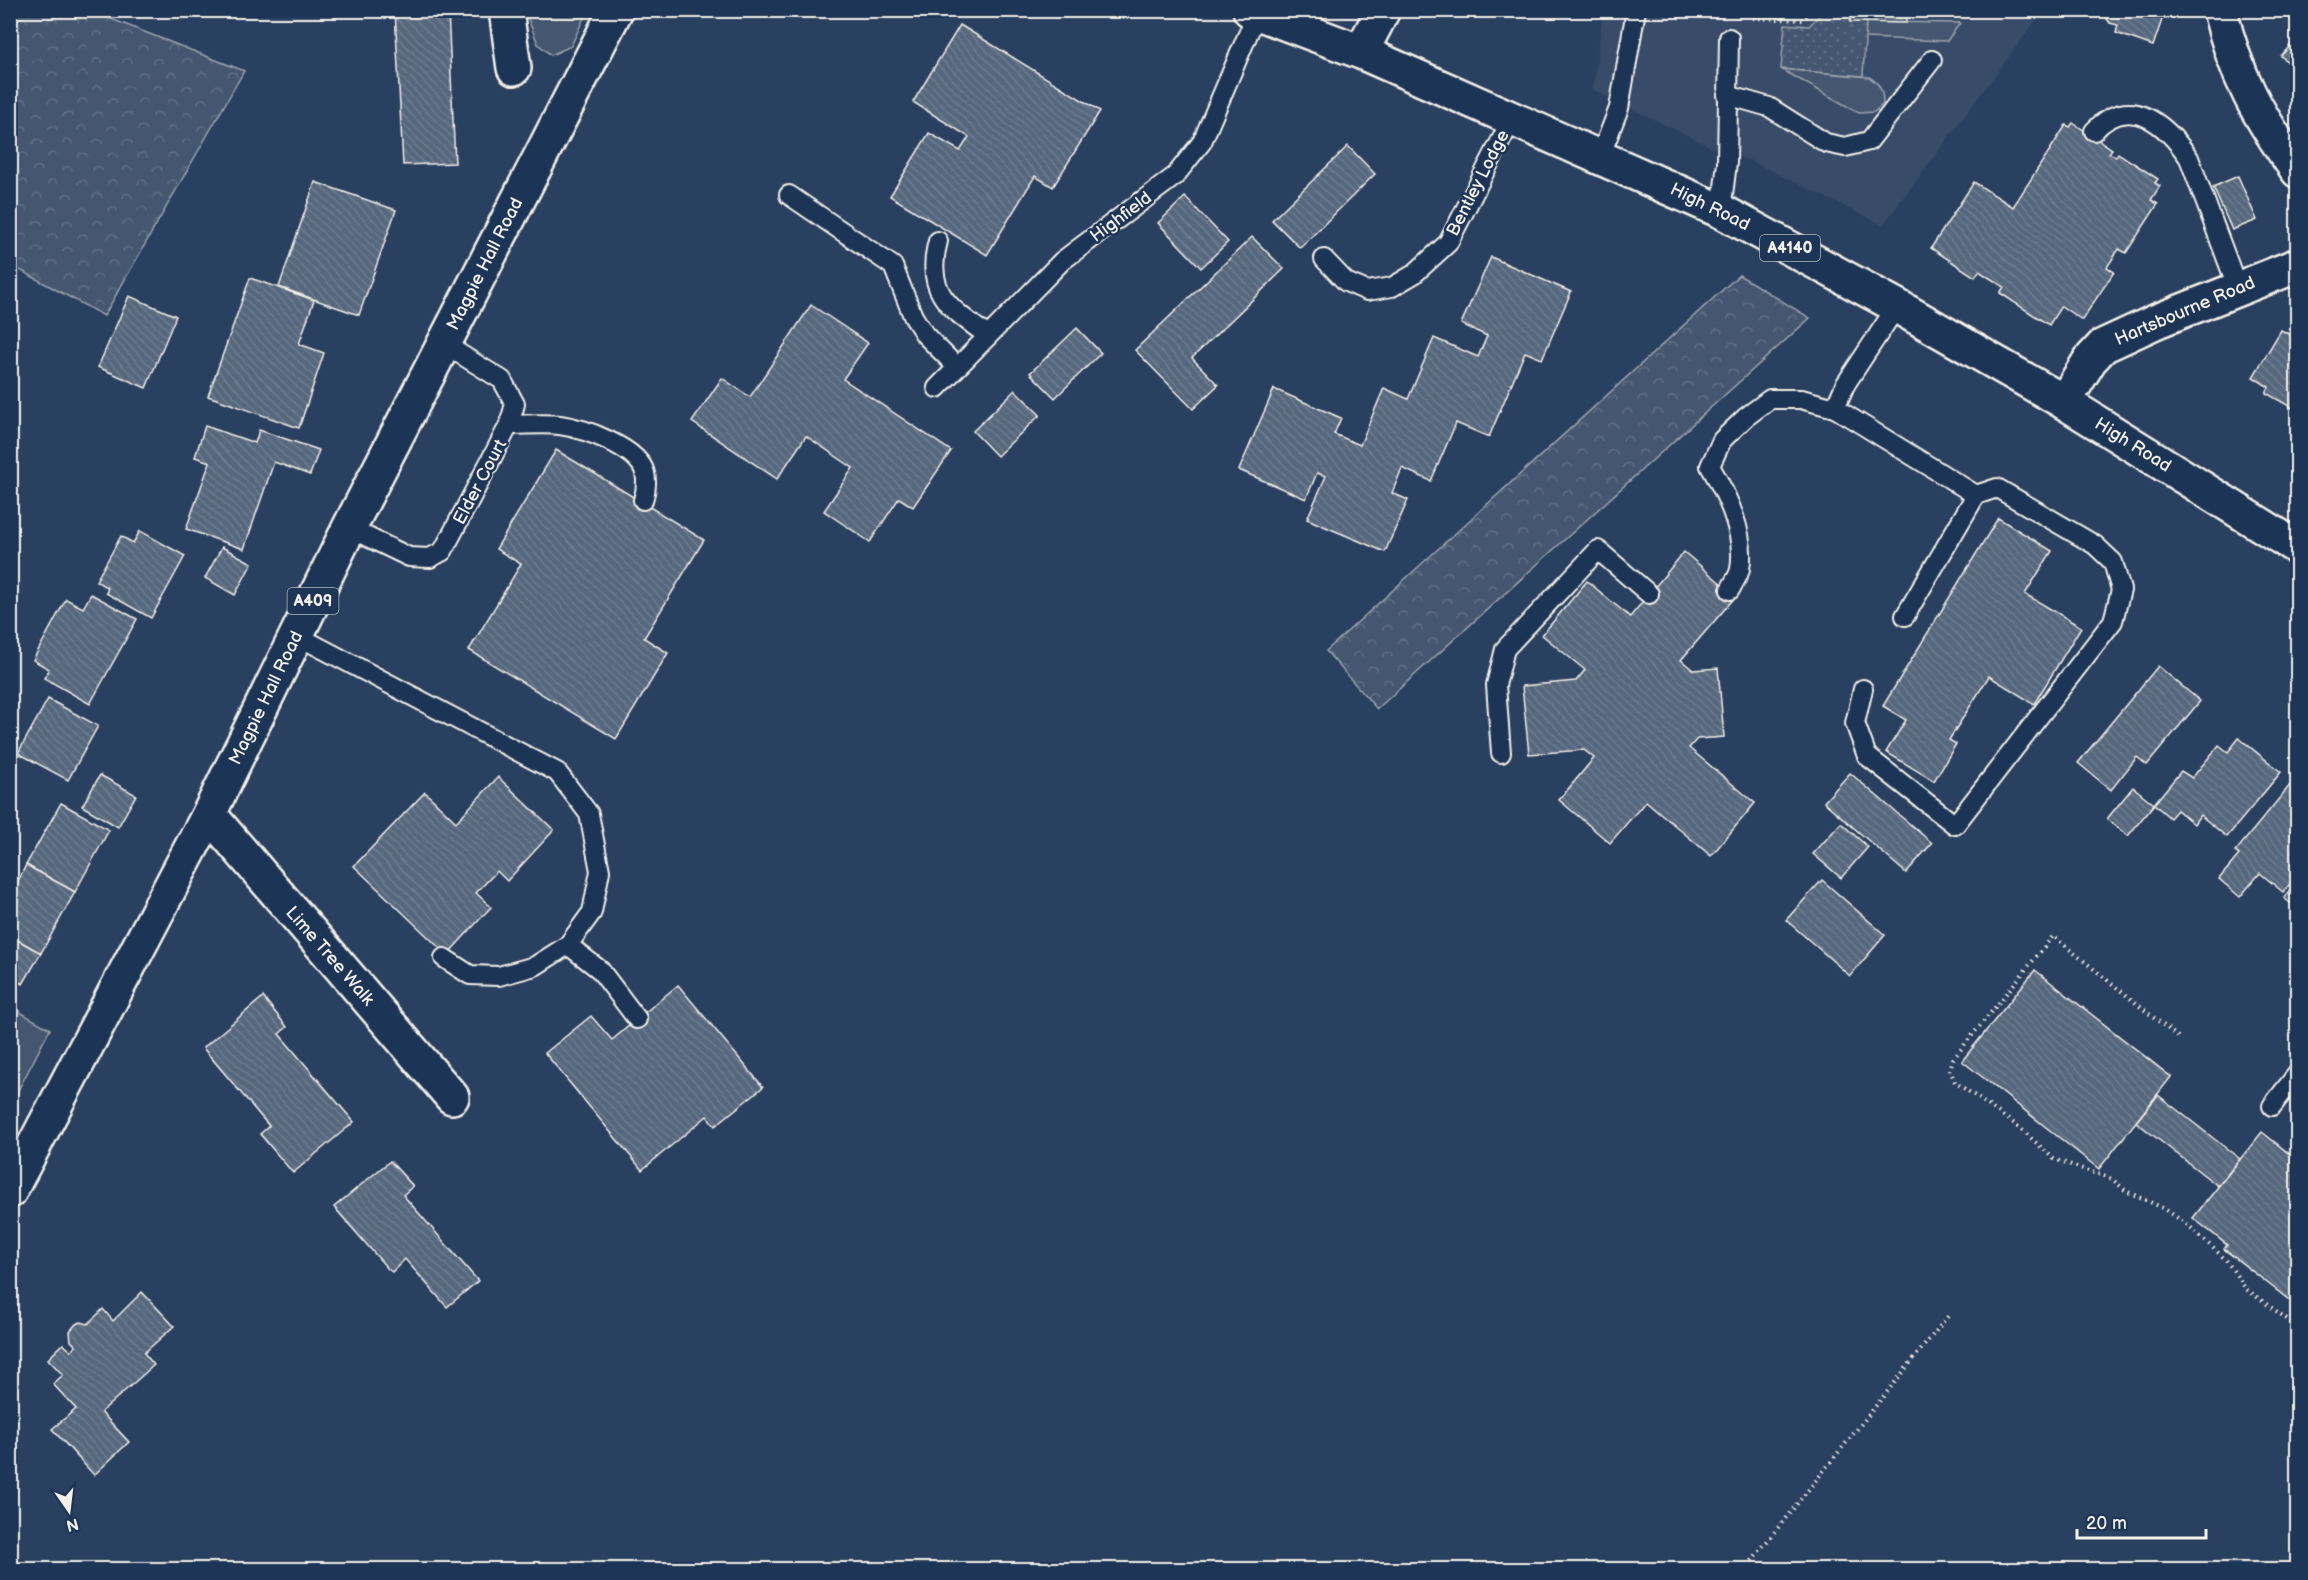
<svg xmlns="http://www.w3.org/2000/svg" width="2308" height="1580" viewBox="0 0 2308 1580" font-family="'Balsamiq Sans',sans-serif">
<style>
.built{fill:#374c69}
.grass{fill:#445771;stroke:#9ca4ac;stroke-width:1.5}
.forest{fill:url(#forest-crowns);stroke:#9ca4ac;stroke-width:1.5}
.park{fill:url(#park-dots);stroke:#9ca4ac;stroke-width:1.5}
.building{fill:url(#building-back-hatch);stroke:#f4f1e8;stroke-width:1.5}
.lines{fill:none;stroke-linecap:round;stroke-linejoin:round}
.lane-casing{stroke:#f4f1e8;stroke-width:22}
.street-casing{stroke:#f4f1e8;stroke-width:38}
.primary-casing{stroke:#f4f1e8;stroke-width:38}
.path{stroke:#f4f1e8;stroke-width:4;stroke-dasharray:1.5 4.5;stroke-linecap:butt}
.lane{stroke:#1d3557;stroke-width:18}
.street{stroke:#1d3557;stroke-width:33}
.primary{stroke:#1d3557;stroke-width:33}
.labels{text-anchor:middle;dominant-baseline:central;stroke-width:5;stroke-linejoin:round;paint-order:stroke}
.shield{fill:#1d3557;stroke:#b4b9bc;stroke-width:1.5}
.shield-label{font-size:16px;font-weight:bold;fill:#f4f1e8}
.street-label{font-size:18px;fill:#f4f1e8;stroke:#1d3557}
</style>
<defs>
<pattern id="forest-crowns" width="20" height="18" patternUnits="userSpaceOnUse" patternTransform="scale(1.5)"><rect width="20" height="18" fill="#445771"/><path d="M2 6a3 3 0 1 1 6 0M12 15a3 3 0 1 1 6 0" fill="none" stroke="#607085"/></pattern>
<pattern id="park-dots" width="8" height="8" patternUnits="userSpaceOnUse" patternTransform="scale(1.5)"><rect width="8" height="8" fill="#445771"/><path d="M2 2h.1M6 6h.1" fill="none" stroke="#607085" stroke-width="1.8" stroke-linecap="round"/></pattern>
<pattern id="building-back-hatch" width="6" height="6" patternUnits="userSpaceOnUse" patternTransform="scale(1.5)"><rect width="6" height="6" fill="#56677d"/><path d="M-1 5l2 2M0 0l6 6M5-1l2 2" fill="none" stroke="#6f7d8f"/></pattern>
</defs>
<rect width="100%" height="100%" fill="#2a4060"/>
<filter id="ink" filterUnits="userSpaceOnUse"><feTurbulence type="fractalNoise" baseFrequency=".0167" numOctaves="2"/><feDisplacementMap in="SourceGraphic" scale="12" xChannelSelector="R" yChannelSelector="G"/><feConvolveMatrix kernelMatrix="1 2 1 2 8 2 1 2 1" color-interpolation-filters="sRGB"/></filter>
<g filter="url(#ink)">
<polygon class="built" points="1603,11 2043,11 1883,225 1751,161 1711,147 1593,90"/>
<g class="grass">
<polygon points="525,11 587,11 571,46 551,55 538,44"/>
<polygon points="1866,22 1960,23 1947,41 1865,38"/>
<path d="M1781 69 1869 77C1880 84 1883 90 1883 104L1874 112 1859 113Z"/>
<polygon points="11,1007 50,1029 11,1104"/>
</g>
<g class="forest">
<polygon points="10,11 91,11 244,71 104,316 11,265"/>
<polygon points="1739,275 1810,318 1377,709 1326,651"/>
</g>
<polygon class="park" points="1825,10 1851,11 1850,22 1866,22 1863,76 1781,69 1785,24 1809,26"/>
<g class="building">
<polygon points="395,10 448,10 455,163 403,165"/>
<polygon points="1851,10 1906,10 1906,23 1850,22"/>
<polygon points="2101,10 2163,10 2165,11 2153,46 2116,33 2118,25 2110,23"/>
<polygon points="2280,10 2298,10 2298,26"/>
<polygon points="960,25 1100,111 1053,187 1035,176 987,255 890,196 929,133 960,151 969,137 913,102"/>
<polygon points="2298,37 2298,71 2281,56"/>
<polygon points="2073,123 2112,149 2109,153 2116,157 2118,153 2158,179 2155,183 2160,186 2151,200 2158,204 2126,253 2119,249 2107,267 2114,272 2082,320 2061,306 2049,325 2000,293 2004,287 1979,271 1975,277 1931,248 1974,182 2013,207 2066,125 2070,127"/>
<polygon points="1348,146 1375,174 1300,248 1272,220"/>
<polygon points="2238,176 2257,220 2232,230 2213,187"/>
<polygon points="315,182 396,210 359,315 279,287"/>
<polygon points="1185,197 1228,242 1201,268 1158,223"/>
<polygon points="1252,237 1284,269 1192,358 1218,385 1193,409 1135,350"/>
<polygon points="1491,257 1571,292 1542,359 1525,352 1489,437 1456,423 1431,481 1402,468 1392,493 1408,500 1385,552 1307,519 1326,476 1317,473 1306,499 1239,470 1274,389 1341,418 1334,434 1360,445 1384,388 1408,399 1434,338 1478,357 1487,336 1461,324"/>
<polygon points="250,278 314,300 299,344 324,353 299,428 208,396"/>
<polygon points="129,296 176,316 146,388 98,367"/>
<polygon points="811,305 868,343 843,379 951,451 913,507 899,498 870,542 824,511 853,468 806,436 777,479 692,422 722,378 750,397"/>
<polygon points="1077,328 1101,353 1055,398 1030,373"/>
<polygon points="2281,330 2298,339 2298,411 2266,393 2269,387 2253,377"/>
<polygon points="1015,390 1040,415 997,456 973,431"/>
<polygon points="205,426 255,443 259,430 319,450 310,475 274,462 244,549 186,529 210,462 195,457"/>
<polygon points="556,450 704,540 644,638 668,653 616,739 469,650 521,564 496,549"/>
<polygon points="1998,518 2052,551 2025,594 2081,627 2034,704 1989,676 1949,740 1956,744 1934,781 1886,752 1906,720 1883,706"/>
<polygon points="140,531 185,556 151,618 106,593 108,588 96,581 121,536 133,543"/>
<polygon points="222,547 252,563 235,595 205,578"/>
<polygon points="1684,552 1736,596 1681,660 1693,670 1718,668 1724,737 1697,739 1689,748 1755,803 1711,856 1646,801 1610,843 1559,800 1594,758 1584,750 1529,754 1522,686 1576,681 1585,670 1542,635 1587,581 1630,617"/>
<polygon points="91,594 137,619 90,704 44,678 49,669 33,660 66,599 83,608"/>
<polygon points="2158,666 2200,701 2147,765 2137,757 2111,790 2078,763"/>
<polygon points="48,699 98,726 68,780 18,753"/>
<polygon points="2239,738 2281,772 2227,837 2200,815 2194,824 2177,810 2170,818 2154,804 2181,771 2192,778 2219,745 2228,752"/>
<polygon points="1850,773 1932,843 1906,873 1824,802"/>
<polygon points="100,775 136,795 118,827 82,806"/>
<polygon points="498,777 554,830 507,881 497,871 476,893 491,907 447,955 354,866 425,792 456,822"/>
<polygon points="2291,784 2298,789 2298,875 2283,892 2260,873 2240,897 2219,879 2239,855 2235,852"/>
<polygon points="2133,787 2154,804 2128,836 2107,819"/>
<polygon points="61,803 109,830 75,892 26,865"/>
<polygon points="1841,823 1868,847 1841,878 1813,854"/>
<polygon points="26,865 75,892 41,953 10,936 10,885 15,887"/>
<polygon points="1822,880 1885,935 1850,976 1786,920"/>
<polygon points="2298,881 2298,909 2284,898"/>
<polygon points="10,936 41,953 23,984 10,977"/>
<polygon points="2035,970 2171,1077 2099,1169 1962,1061"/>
<polygon points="678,985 763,1087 715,1126 707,1116 642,1170 545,1053 591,1016 612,1040"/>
<polygon points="263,997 287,1027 279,1034 354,1122 293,1173 260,1134 269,1126 203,1048"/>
<polygon points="2158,1095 2240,1159 2218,1186 2136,1122"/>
<polygon points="2262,1132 2296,1159 2298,1157 2298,1307 2224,1249 2227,1245 2193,1218"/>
<polygon points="390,1161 413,1186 403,1195 478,1281 447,1307 405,1259 392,1272 388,1269 334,1207"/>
<polygon points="142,1292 174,1326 144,1353 154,1365 101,1412 129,1442 94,1475 52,1429 76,1409 53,1384 63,1375 48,1359 63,1344 71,1351 76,1346 71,1341 70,1331 76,1324 81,1322 88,1324 103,1309 113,1321"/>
</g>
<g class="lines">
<g class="lane-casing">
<g id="lane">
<polyline points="1727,95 1769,107 1826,143 1845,147 1869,141 1932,60"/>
<path d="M2094 131C2129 92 2166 124 2189 158L2238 289"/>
<polyline points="1600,157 1619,108 1636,10"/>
<polyline points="789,195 893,266 913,316 925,335 957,367"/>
<polyline points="1721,211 1727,163 1729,38"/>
<path d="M938 241C924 293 950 308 988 336"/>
<polyline points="1324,259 1346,282 1367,291 1392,287 1414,274 1448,243 1513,117"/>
<polyline points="1897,306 1845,385 1835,408 1976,495"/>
<polyline points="937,388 1062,261 1175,176 1202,142 1257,13"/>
<path d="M509 425C526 425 544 423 560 425 583 428 639 448 645 473 647 482 646 491 643 500"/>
<polyline points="349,528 409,557 430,558 443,551 509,425 515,404 502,380 444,344"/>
<path d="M1730 590C1733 583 1739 576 1740 569 1746 534 1727 495 1710 466L1722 440 1746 417 1770 399H1801L1835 408"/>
<polyline points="296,635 557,772 589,814 600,871 592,912 568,945 535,966 499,976 470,975 444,958"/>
<polyline points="1863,689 1855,723 1867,756 1955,825 2113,621 2121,590 2113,562 2095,545 1997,488 1976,495 1905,616"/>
<polyline points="1501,753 1496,685 1505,649 1598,550 1649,594"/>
<polyline points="568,945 600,970 637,1019"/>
<polyline points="2272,1106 2298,1073"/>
</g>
</g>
<g class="street-casing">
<g id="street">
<polyline points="506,10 514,68"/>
<path d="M2220 10C2235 75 2259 118 2298 171"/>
<polyline points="1361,52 1383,10"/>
<polyline points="2064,402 2090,360 2103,346 2157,321 2298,265"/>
<polyline points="209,814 452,1097"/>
</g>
</g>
<g class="primary-casing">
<g id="primary">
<polyline points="1250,10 1361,52 1721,211 1897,306 2064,402 2298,548"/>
<polyline points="10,1191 209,814 349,528 616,10"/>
</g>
</g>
<g class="path">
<polyline points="1666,14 1706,16"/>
<polyline points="1753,18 1803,20 1814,10"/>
<polyline points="2178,1037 2053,936 1953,1059 1950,1070 1955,1082 2019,1127 2054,1159 2112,1179 2126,1191 2165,1209 2189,1226 2226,1260 2246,1289 2298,1327"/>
<polyline points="1744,1570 1948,1316"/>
</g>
<use href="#lane" class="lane"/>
<use href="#street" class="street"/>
<use href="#primary" class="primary"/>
</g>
</g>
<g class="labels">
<g class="shield">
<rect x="1760" y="235" width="60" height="26" rx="4.5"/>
<rect x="287.5" y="588" width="51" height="26" rx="4.5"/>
</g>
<g class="shield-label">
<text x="1790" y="248">A4140</text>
<text x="313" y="601">A409</text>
</g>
<g class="street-label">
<text transform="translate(1478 183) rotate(-63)">Bentley Lodge</text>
<text transform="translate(1710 207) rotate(26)">High Road</text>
<text transform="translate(1121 217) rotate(-37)">Highfield</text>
<text transform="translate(485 264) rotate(-63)">Magpie Hall Road</text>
<text transform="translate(2185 311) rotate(-23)">Hartsbourne Road</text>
<text transform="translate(2133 445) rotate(32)">High Road</text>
<text transform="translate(480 482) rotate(-62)">Elder Court</text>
<text transform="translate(266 698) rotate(-64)">Magpie Hall Road</text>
<text transform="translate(330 956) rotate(49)">Lime Tree Walk</text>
</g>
</g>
<rect width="2308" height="1580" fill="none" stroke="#1d3557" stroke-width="36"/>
<rect x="18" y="18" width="2272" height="1544" fill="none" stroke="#f4f1e8" stroke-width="2" filter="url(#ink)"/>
<g transform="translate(69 1511) rotate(166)" stroke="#1d3557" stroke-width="4.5" paint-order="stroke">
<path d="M0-4.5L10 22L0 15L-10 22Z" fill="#f4f1e8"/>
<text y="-9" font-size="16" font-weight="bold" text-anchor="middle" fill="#f4f1e8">N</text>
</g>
<path d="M2077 1529v9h129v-9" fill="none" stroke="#f4f1e8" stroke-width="3"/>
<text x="2086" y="1529" font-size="18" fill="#f4f1e8" stroke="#1d3557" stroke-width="4.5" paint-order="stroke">20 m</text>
</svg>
